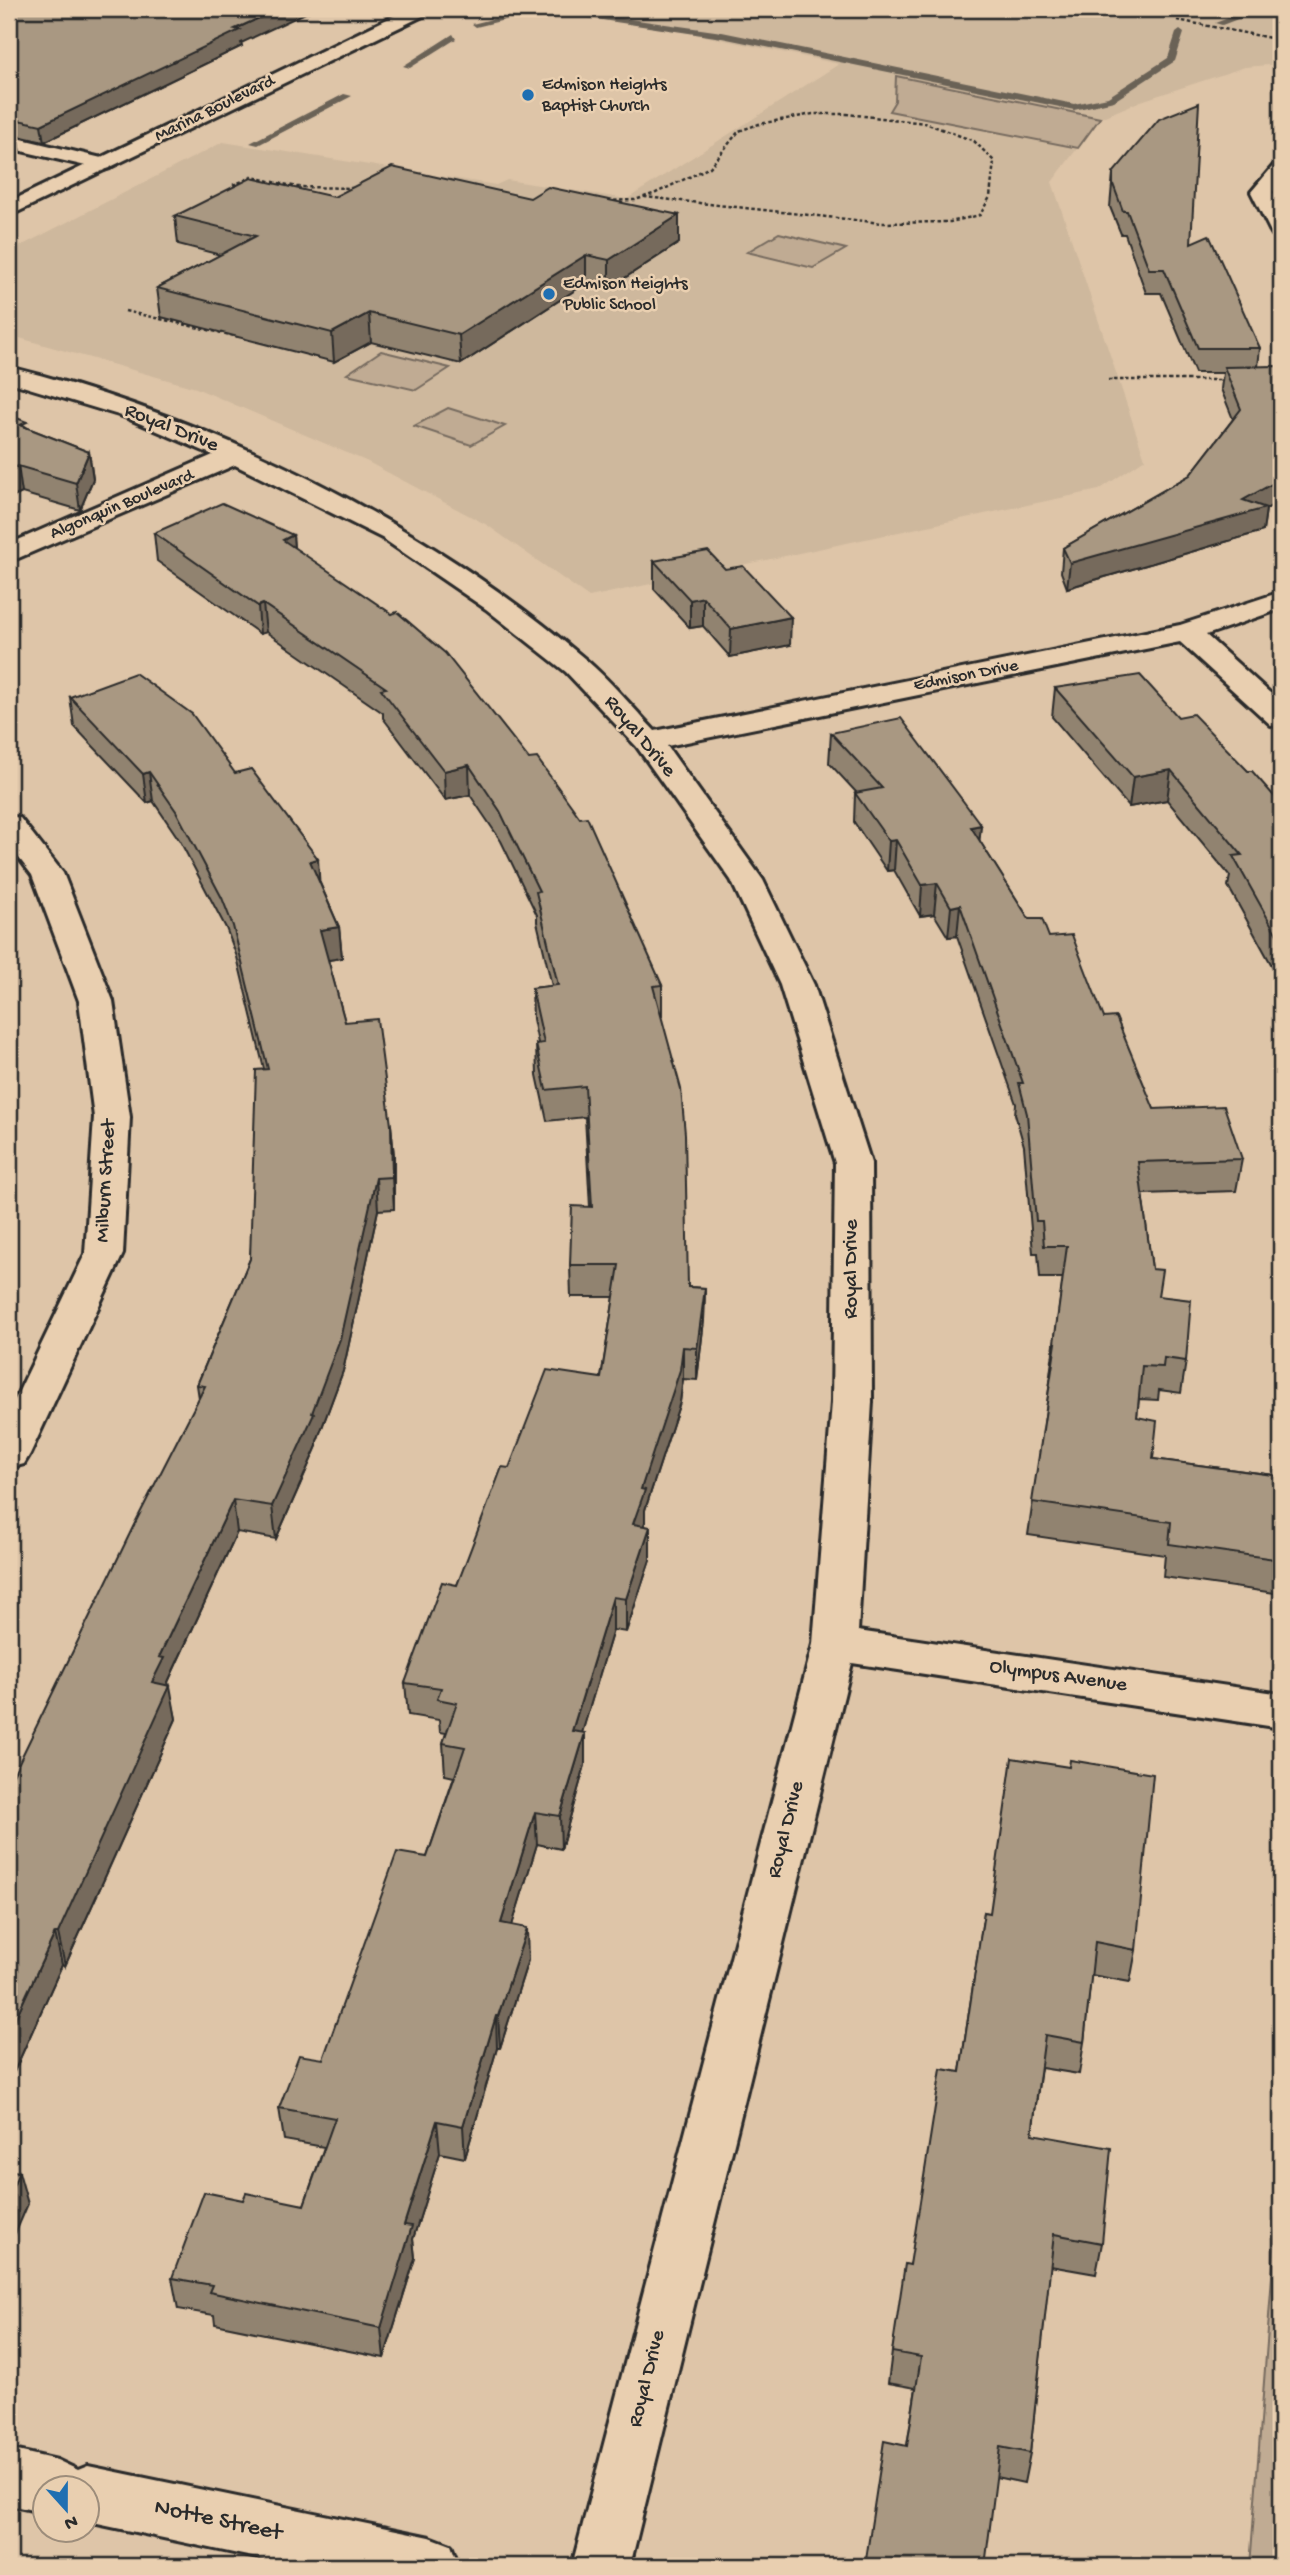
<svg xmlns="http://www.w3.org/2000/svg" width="1290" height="2575" viewBox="0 0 1290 2575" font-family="'Gochi Hand',sans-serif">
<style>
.built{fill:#ceb89d}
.green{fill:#c0ab93;stroke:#766b5f;stroke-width:2}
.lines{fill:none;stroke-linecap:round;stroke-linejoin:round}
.stream{fill:#6a6257;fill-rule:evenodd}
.street-casing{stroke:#2b2b2b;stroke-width:6}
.secondary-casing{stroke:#2b2b2b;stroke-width:6}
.path{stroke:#2b2b2b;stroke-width:2.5;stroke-dasharray:3.5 2.5;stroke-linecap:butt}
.street{fill:#e9cfb0;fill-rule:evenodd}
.secondary{fill:#e9cfb0;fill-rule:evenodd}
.wall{fill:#918370;stroke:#2b2b2b;stroke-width:2}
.shaded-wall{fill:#766a5b;stroke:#2b2b2b;stroke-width:2}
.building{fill:#a99882;stroke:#2b2b2b;stroke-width:2}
.poi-dot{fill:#1f6fb2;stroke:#e9cfb0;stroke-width:2.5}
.labels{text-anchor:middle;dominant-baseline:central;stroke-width:5;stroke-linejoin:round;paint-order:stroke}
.far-poi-label{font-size:18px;fill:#2b2b2b;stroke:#e9cfb0;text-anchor:start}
.far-street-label{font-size:18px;fill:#2b2b2b;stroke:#e9cfb0}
.street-label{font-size:21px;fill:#2b2b2b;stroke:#e9cfb0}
.near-street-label{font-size:24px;fill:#2b2b2b;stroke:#e9cfb0}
</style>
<rect width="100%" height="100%" fill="#dec5a8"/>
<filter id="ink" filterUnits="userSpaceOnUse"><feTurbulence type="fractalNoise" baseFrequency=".0143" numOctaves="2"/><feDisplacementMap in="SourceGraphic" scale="14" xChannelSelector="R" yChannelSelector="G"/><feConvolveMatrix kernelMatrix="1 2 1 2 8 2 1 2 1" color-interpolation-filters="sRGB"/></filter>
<g filter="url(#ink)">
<polygon class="built" points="575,9 1281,9 1281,64 1245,67 1141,101 1100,118 1052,182 1145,459 1099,490 589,597 487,525 368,462 196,388 9,335 9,252 223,142 496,185 507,180 627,199 839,64"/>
<g class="green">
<polygon points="896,76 1100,118 1078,148 889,111 895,101"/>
<polygon points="779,233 846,249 813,268 747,252"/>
<polygon points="381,351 450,368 416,390 347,374"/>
<polygon points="448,408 505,426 471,445 414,426"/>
<polygon points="1281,2158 1281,2566 1250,2566"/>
</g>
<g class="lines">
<g class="stream">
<polygon points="532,9 559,9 722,32 1074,104 1108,97 1168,58 1176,33 1180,30 1184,33 1175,61 1114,101 1074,110 722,38 542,11 476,27 472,24"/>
<polygon points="1252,9 1264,9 1222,25 1215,23"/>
<polygon points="453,34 456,39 410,68 403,66"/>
<polygon points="344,94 352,96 258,145 250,143"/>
</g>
<g class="street-casing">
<g id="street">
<polygon points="9,136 110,160 113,164 110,168 103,170 9,148"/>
<polygon points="1281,163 1281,182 1273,192 1281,209 1281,237 1273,235 1270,230 1251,192 1274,165"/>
<path d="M9 367C211 417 426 523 585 659 610 680 632 707 655 731L1180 625 1281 592V609L1206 635 1281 703V728L1271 725 1180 642 667 746 763 880 814 985 871 1163 872 1402 858 1631 1281 1694V1728L852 1663 630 2566H572L813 1644 832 1402 835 1163 780 985 731 880 637 747 566 672 486 609 382 538 235 465 9 562V544L213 455 125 417 9 382Z"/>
<polygon points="9,816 20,818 63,873 113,1001 130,1117 123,1254 30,1454 24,1464 9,1468 9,1412 85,1254 94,1117 79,1001 32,875 9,845"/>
<polygon points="9,2449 57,2460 78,2470 88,2466 430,2537 451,2545 459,2566 295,2566 88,2522 88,2488 46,2488 46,2513 9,2505"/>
</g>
</g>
<g class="secondary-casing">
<polygon id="secondary" points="408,9 431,9 429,13 9,216 9,202"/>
</g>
<g class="path">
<polyline points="1177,20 1281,40"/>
<polyline points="233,185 252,177 297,187 355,188"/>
<polyline points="602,201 635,200 656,193 710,167 739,131 759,124 813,114 847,114 925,123 974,141 994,161 990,197 980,215 950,222 882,223 645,197"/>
<polyline points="125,311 270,344"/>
<polyline points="1108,380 1227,380"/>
</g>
<use href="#street" class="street"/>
<use href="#secondary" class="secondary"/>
</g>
<g class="wall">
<polygon points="9,9 241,43 242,46 44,142 9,134 17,137 20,153 9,158"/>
<polygon points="1113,173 1191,243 1260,348 1258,367 1281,366 1281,495 1275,504 1266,509 1263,531 1067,588 1061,572 1063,548 1190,475 1233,419 1221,389 1223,373 1195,373 1161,293 1146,293 1125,234 1121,234 1110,207"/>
<polygon points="334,197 530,198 679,215 679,243 609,288 586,283 461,364 371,342 334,362 161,317 157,288 221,255 178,244 175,216"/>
<polygon points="9,415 28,428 89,452 93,479 80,510 22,493 9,499"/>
<polygon points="154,533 293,535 294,548 662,985 662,1016 661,1016 688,1287 705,1288 704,1320 697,1380 683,1379 680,1402 645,1510 645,1522 643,1526 650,1527 650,1560 626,1632 613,1630 582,1732 585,1765 561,1849 537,1844 512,1925 528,1960 500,2048 497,2048 465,2158 440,2153 413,2239 415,2258 384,2358 215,2324 214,2315 178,2309 172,2278 243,2200 304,2205 324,2147 284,2140 279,2108 323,2059 427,1857 454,1777 445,1775 443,1743 446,1733 440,1732 439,1720 408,1715 405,1683 457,1585 509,1468 601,1378 614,1297 571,1297 570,1265 590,1207 585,1117 547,1121 537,1075 536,1044 538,1043 533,1019 532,988 552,986 537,922 537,915 501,841 470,795 445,800 383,718 383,713 266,632 260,634 157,561"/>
<polygon points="654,561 790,645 730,657 703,626 690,628 654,589"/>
<polygon points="1055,688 1178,717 1248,771 1281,804 1281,982 1228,886 1230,876 1167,800 1129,807 1052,717"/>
<polygon points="70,697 235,773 320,883 339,927 342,958 328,960 345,1022 391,1125 394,1156 394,1209 378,1210 343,1371 317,1441 317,1446 276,1539 237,1532 168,1682 176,1719 65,1966 62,1965 9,2083 199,1398 197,1385 250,1259 264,1069 237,957 226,928 180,841 153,801 147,803 74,726"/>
<polygon points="831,733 981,825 979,840 1029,919 1049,937 1104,1018 1154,1109 1242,1159 1236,1191 1142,1194 1152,1269 1158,1296 1186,1361 1181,1393 1159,1390 1158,1400 1139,1399 1137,1417 1153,1459 1281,1476 1281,1594 1163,1577 1165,1555 1028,1535 1051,1375 1050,1375 1063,1278 1040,1278 1038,1253 1033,1253 1024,1146 1015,1114 1016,1104 957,936 948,937 934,914 920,916 894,870 887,871 854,822 855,793 856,792 829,763"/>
<polygon points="984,1912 1136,1950 1130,1982 1091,1975 1084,2042 1079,2074 1041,2068 1032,2134 1102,2243 1096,2274 1050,2266 1030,2453 1024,2483 996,2477 907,2446 916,2388 888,2383 892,2352 910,2265 960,2072"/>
</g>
<g class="shaded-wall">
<polygon points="279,9 314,9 241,43 242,46 44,142 41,125 235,29"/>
<polygon points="17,137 20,153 9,158 9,140"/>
<polygon points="679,215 679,243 609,288 609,260"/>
<polygon points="586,255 586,283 461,364 459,335"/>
<polygon points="369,313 371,342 334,362 332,333"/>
<polygon points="89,452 93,479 80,510 76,483"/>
<polygon points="18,466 22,493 9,499 9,470"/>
<polygon points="1281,477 1281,495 1275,504 1266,509 1263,531 1067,588 1070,563 1243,500"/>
<polygon points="293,535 295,563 283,540"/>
<polygon points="703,597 703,626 690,628 690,600"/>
<polygon points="263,604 266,632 260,634 258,606"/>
<polygon points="791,617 790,645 730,657 731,629"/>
<polygon points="469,765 470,795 445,800 444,771"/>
<polygon points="1171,770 1167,800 1129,807 1133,777"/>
<polygon points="149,772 153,801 147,803 143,774"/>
<polygon points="981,825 978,856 971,827"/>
<polygon points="896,840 894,870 887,871 889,841"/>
<polygon points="318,859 320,889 310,861"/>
<polygon points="937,883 934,914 920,916 922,885"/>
<polygon points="960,905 957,936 948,937 951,907"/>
<polygon points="339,927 342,958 322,961 320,930"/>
<polygon points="391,1125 394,1156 394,1209 392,1177"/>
<polygon points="376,1178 378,1210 343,1371 317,1441 317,1446 276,1539 272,1506 312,1413"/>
<polygon points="705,1288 704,1320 697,1380 697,1348"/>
<polygon points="683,1347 683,1379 680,1402 645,1510 645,1522 633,1557 633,1524 641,1489"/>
<polygon points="233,1500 237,1532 168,1682 169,1688 170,1686 176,1719 65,1966 58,1933 152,1682 159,1657"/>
<polygon points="650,1527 650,1560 626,1632 626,1599"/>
<polygon points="613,1597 613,1630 573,1763 572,1731"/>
<polygon points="585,1733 585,1765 561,1849 560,1816"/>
<polygon points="535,1812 537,1844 503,1955 501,1923"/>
<polygon points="527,1928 528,1960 500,2048 498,2016"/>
<polygon points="55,1933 62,1965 9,2083 9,2032"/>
<polygon points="496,2016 497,2048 465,2158 463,2126"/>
<polygon points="437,2121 440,2153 413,2239 415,2258 384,2358 381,2328 404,2225"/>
<polygon points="19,2172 28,2204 9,2248 9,2196"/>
</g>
<g class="building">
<polygon points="9,9 279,9 235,29 240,30 41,125 9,118"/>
<polygon points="1199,103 1191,243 1209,235 1260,348 1198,348 1164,269 1149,269 1127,211 1123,211 1113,184 1113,173 1159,119"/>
<polygon points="9,134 17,137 9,140"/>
<polygon points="392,167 530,198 548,187 679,215 609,260 586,255 459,335 369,313 332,333 157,288 256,236 175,216 251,178 334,197"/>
<polygon points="1281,366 1281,477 1279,480 1243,500 1266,508 1070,563 1063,548 1190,475 1241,409 1224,367"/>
<polygon points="9,415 27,422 20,425 89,452 76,483 18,466 9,470"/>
<polygon points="222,503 293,535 283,540 392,614 397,612 445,653 529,759 537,758 580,818 587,817 662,985 653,986 681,1089 685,1134 688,1287 705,1288 697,1348 683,1347 680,1370 641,1489 645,1490 633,1524 650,1527 626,1599 613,1597 572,1731 585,1733 560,1816 535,1812 501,1923 527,1928 498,2016 496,2016 463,2126 437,2121 404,2225 412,2226 381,2328 209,2292 212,2285 172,2278 204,2192 243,2200 246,2193 304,2205 335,2118 279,2108 299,2055 323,2059 397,1852 427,1857 465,1747 443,1743 457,1703 437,1699 441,1688 405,1683 442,1582 457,1585 502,1467 509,1468 547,1370 601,1378 619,1265 570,1265 572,1206 592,1207 585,1086 546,1090 536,1044 544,1043 532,988 558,985 536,892 539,891 500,811 469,765 444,771 381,689 386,688 263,604 258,606 154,533"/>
<polygon points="708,551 725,569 743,566 791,617 731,629 703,597 690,600 654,561"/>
<polygon points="135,673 192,714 235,773 251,769 318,859 310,861 339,927 320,930 345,1022 377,1019 391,1125 392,1177 376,1178 340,1339 312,1413 314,1414 272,1506 233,1500 159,1657 164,1658 152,1682 170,1686 58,1933 55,1933 9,2032 9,1783 134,1525 205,1386 197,1385 250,1259 256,1070 268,1069 233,926 222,898 176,811 149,772 143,774 70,697"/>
<polygon points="1140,675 1178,717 1193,714 1248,771 1252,771 1281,804 1281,942 1233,856 1242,855 1171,770 1133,777 1055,688"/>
<polygon points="901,718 981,825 971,827 1029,919 1042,919 1049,937 1072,935 1104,1018 1116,1017 1154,1109 1224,1106 1242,1159 1138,1162 1152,1269 1162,1270 1158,1296 1191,1300 1186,1361 1164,1358 1163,1367 1142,1366 1137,1417 1157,1421 1153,1459 1281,1476 1281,1560 1169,1544 1171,1522 1032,1502 1056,1343 1054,1343 1067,1246 1044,1246 1042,1221 1036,1221 1027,1114 1019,1083 1023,1083 960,905 951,907 937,883 922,885 896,840 889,841 855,793 882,788 831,733"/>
<polygon points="1012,1758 1069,1767 1070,1760 1153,1774 1136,1950 1095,1942 1084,2042 1045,2035 1032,2134 1111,2148 1102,2243 1054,2234 1030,2453 1000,2447 985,2566 865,2566 884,2441 907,2446 921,2357 892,2352 905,2264 910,2265 941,2069 960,2072 984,1912 990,1913"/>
<polygon points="9,2170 19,2172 9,2196"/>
</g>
</g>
<g class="poi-dot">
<circle cx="528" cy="95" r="7"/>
<circle cx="549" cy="294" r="7"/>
</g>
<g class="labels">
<g class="far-poi-label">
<text x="542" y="85">Edmison Heights<tspan x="542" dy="21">Baptist Church</tspan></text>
<text x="563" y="284">Edmison Heights<tspan x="563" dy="21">Public School</tspan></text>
</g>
<g class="far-street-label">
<text transform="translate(215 109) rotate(-26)">Marina Boulevard</text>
<text transform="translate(122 505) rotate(-23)">Algonquin Boulevard</text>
<text transform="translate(966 676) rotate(-11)">Edmison Drive</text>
</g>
<g class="street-label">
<text transform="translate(171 429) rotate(22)">Royal Drive</text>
<text transform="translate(639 737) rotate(50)">Royal Drive</text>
<text transform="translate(107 1181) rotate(-87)">Milburn Street</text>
<text transform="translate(852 1269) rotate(-90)">Royal Drive</text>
<text transform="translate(1058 1677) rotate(8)">Olympus Avenue</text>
<text transform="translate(787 1830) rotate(-76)">Royal Drive</text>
<text transform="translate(648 2379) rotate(-76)">Royal Drive</text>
</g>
<g class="near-street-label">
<text transform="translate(218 2521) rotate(12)">Notte Street</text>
</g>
</g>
<rect width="1290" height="2575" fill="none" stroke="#e9cfb0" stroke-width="35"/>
<rect x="18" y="18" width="1255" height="2540" fill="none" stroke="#2b2b2b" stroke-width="2.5" filter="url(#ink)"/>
<g transform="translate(66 2509) rotate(159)"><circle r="33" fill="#e9cfb0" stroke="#9d8d7b" stroke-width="2"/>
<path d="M0-5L12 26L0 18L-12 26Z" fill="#1f6fb2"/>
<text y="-10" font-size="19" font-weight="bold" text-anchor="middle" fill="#2b2b2b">N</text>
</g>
</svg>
